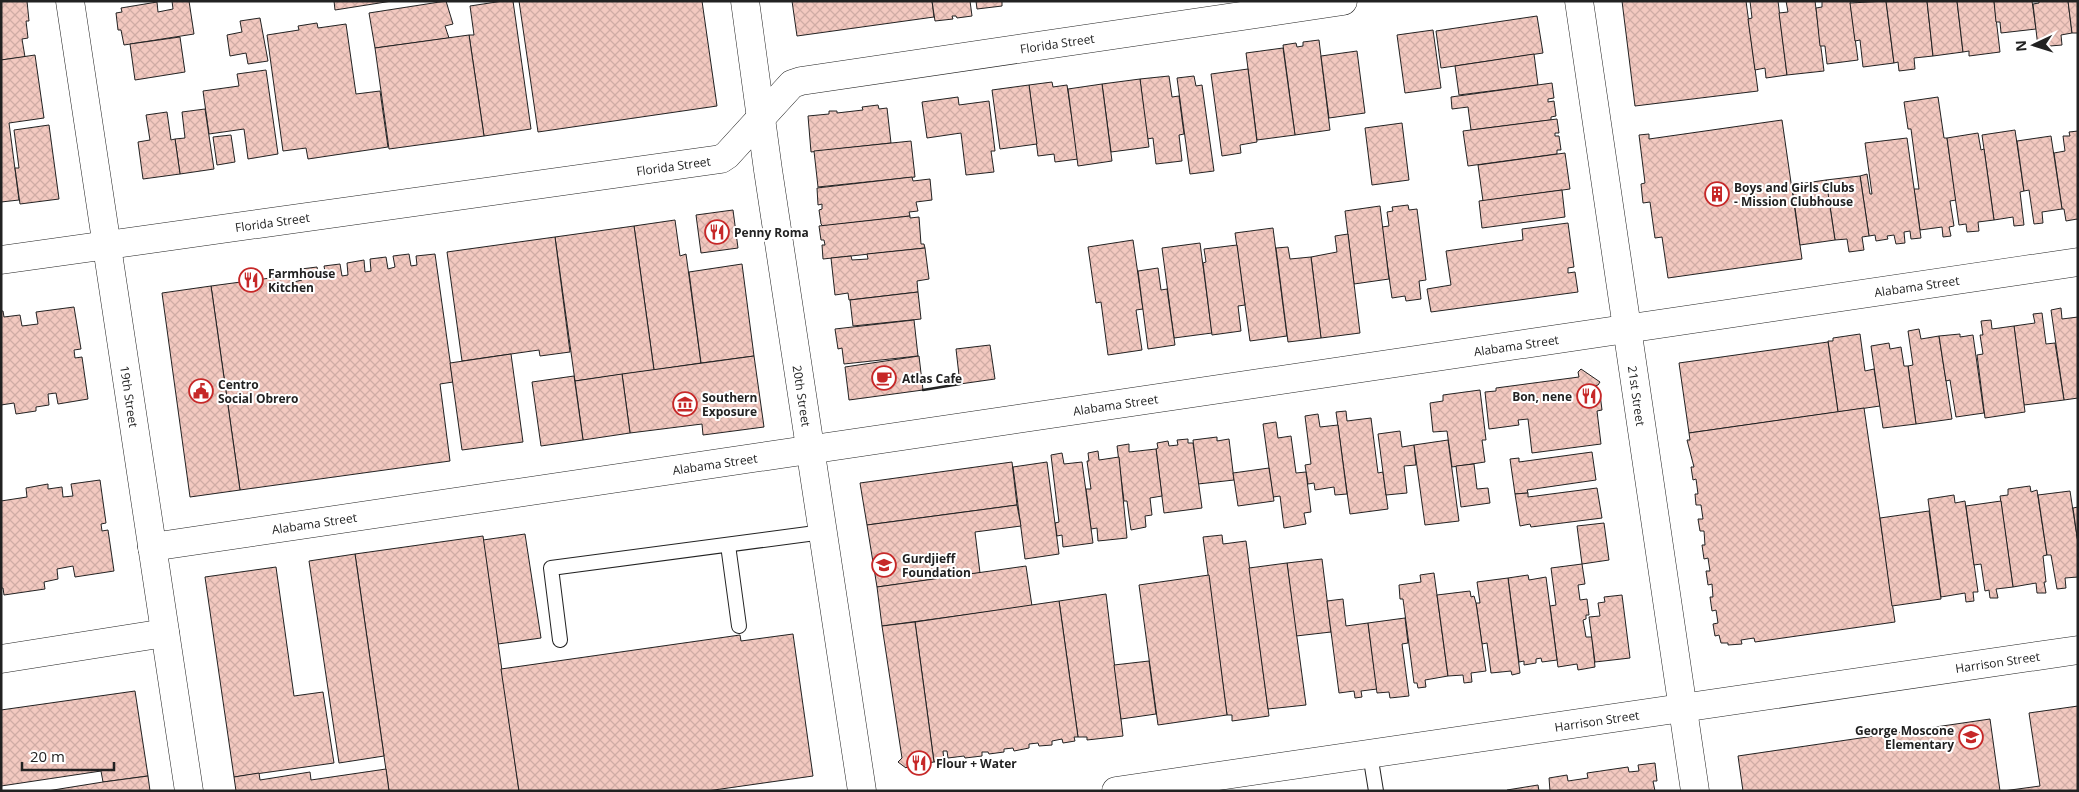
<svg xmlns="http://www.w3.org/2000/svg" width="2079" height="792" viewBox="0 0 2079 792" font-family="'Open Sans',sans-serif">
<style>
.building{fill:url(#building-cross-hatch);stroke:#222}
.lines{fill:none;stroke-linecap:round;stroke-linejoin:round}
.lane-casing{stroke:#222;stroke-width:16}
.street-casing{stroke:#222;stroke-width:29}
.secondary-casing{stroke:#222;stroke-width:29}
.lane{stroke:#fff;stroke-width:14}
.street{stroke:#fff;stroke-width:28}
.secondary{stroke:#fff;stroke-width:28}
.wall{stroke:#222;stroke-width:2.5}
.labels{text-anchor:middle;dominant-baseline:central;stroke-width:4;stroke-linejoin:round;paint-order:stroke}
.street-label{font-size:12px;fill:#222;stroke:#fff}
.poi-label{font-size:12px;font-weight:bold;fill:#222;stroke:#fff;text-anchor:start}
</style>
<defs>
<pattern id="building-cross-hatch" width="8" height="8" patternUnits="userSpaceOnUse" patternTransform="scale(1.25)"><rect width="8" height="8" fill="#f3c9c0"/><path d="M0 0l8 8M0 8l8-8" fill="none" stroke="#d0aca5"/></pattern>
</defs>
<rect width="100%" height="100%" fill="#fff"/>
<g class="building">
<polygon points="1,1 27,1 29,21 26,21 28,38 22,39 25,57 1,60"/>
<polygon points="172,1 189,1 194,34 124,45 121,30 118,30 116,13 122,12 121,8 157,2 158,12 173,9"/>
<polygon points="334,1 392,1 335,10"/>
<polygon points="446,1 453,24 445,26 449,38 375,48 369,13"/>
<polygon points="503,1 513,1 531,129 484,136 469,35 474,35 470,6"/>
<polygon points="519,1 702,1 717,106 538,132"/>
<polygon points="792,1 932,1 934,17 797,36"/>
<polygon points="932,1 970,1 972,16 957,18 956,16 952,16 953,19 935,21"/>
<polygon points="976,1 1002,1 1002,6 977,9"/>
<polygon points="1622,1 1746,1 1758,91 1635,106"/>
<polygon points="1750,1 1778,1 1787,75 1766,78 1765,68 1755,70 1748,19 1752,18"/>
<polygon points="1786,1 1815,1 1824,71 1787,75 1779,13 1788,12"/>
<polygon points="1822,1 1850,1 1858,60 1827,64 1825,46 1820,46 1816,8 1822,7"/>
<polygon points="1886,1 1894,63 1863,67 1860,40 1855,41 1850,3"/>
<polygon points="1886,1 1927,1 1933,56 1914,58 1915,69 1899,71 1898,62 1894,63"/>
<polygon points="1927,1 1957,1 1963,52 1933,56"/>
<polygon points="1957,1 1994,1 2000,52 1969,56 1969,51 1963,52"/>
<polygon points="1994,1 2032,1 2036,29 2001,33 2000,22 1996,22"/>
<polygon points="2039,1 2068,1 2072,33 2061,35 2062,45 2038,47 2033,4 2039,3"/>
<polygon points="2068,1 2078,1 2078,33 2072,33"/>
<polygon points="1537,16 1543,53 1441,68 1436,31"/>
<polygon points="260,18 268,61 248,64 246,53 230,56 227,35 242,32 240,21"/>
<polygon points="317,23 318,28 346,24 356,94 380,91 388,147 308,159 306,148 283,151 267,35 299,30 298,26"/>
<polygon points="1433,30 1441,88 1405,93 1397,35"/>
<polygon points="469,35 484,136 389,149 375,48"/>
<polygon points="180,37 185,72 135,80 130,44"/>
<polygon points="1319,40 1330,130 1295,135 1283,45 1296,43 1297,47 1303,46 1303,42"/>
<polygon points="1283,48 1295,135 1257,140 1246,53"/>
<polygon points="1357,51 1365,113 1329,118 1321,56"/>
<polygon points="1534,54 1538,85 1459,95 1455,66"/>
<polygon points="35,55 44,118 9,123 19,200 1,202 1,60"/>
<polygon points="1248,69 1257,142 1240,145 1241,153 1222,156 1211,74"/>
<polygon points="266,70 278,154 248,159 244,129 209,134 203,91 239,86 237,74"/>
<polygon points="1169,76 1172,97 1179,96 1184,134 1179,135 1182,161 1156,164 1153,138 1147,139 1140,79"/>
<polygon points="1194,76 1196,86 1202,85 1214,171 1190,174 1177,78"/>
<polygon points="1140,79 1149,147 1111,152 1102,84"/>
<polygon points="1052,82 1053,87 1067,85 1078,159 1055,162 1054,154 1038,156 1029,85"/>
<polygon points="1552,83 1554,98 1548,99 1548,102 1554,101 1556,116 1551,117 1551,120 1471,130 1468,107 1452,109 1451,97"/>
<polygon points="1102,84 1112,161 1078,166 1068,89"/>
<polygon points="1029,85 1037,144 1000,149 992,90"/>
<polygon points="958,97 959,105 989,101 995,151 991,151 994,172 966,175 961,133 927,138 922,102"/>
<polygon points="1938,97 1944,138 1947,138 1956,200 1950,201 1954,226 1949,227 1951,236 1943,237 1942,227 1920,230 1914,189 1919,189 1911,129 1908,129 1904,102"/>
<polygon points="878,105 879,109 887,108 891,143 811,152 808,116 829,114 829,111 837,111 837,113 863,110 862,107"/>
<polygon points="205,109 214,169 180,174 175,139 185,138 182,112"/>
<polygon points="167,112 171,140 175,139 180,174 143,179 138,142 150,140 146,115"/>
<polygon points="1557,119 1559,133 1555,133 1555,136 1559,136 1561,150 1557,150 1557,154 1468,166 1463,131"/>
<polygon points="1782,120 1802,259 1668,278 1662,237 1655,238 1650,202 1643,203 1641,184 1645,183 1639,135 1649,134 1649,139"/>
<polygon points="1402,123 1409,180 1372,185 1365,128"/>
<polygon points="49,125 59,199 20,204 15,168 19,168 14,130"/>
<polygon points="2015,130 2024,191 2020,192 2024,225 2014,226 2013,217 1994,220 1982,135"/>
<polygon points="2078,131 2078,222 2077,219 2066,221 2064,209 2062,209 2054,153 2065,151 2063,136 2070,136 2069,132"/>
<polygon points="1978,133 1981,150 1984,149 1994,220 1978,222 1979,231 1967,232 1966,224 1959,225 1947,138"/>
<polygon points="231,135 235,162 217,165 213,137"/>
<polygon points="2051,136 2062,209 2042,212 2043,223 2034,224 2029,190 2024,191 2017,141"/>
<polygon points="1907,138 1921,238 1911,239 1910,231 1904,232 1905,243 1896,244 1894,235 1887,236 1888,239 1876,241 1875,235 1869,236 1860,176 1867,174 1870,194 1872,194 1865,143"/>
<polygon points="911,141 915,177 818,187 814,151"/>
<polygon points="1565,153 1570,189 1483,201 1478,165"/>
<polygon points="1860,176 1869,236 1862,237 1864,250 1849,252 1847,239 1835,240 1826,180"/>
<polygon points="912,177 913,181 930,179 932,200 916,202 918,211 909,212 910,216 823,226 821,224 819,210 822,209 822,204 818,205 817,188"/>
<polygon points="1826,180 1835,240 1800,245 1792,185"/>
<polygon points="1562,190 1565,217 1482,228 1479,201"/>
<polygon points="1408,205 1409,210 1417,209 1426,280 1419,281 1421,299 1406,301 1405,296 1392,298 1382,227 1389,226 1387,212 1393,211 1392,207"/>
<polygon points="1380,206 1389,279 1354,284 1345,211"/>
<polygon points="733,210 738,248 701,253 696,215"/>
<polygon points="910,216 910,218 919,217 921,244 924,244 925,248 823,259 822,245 825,245 824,240 821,240 819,226"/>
<polygon points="675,220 680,256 686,254 701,363 654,370 634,226"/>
<polygon points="1568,223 1574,267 1568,268 1568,273 1575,272 1578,292 1431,312 1427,289 1451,285 1446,251 1523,240 1522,229"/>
<polygon points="634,226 654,370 575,381 555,237"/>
<polygon points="1273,228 1287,336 1250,341 1235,233"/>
<polygon points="1348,234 1360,333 1321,338 1311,257 1337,252 1335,236"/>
<polygon points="555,237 570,352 540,356 539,350 462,361 447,252"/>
<polygon points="1133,240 1143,309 1136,310 1142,350 1108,355 1101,302 1096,303 1088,247"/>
<polygon points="1200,243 1212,333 1174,338 1162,248"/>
<polygon points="1237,245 1245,305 1238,306 1241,331 1212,335 1203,263 1206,262 1204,249"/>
<polygon points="1288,247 1290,259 1311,257 1321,338 1288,342 1276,248"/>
<polygon points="925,248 929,279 917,281 918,292 849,300 848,293 835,295 831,258 851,256 852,260 868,259 867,254"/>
<polygon points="409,254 411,266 417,265 416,256 435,254 453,382 440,384 450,461 240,490 211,286 293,275 294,282 302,280 301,269 317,267 319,278 326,277 324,266 340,264 342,276 348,275 347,263 364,260 365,272 371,271 370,259 386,257 388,269 395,267 393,256"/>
<polygon points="742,264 754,356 701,363 689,272"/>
<polygon points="1158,268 1161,290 1167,289 1175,345 1148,349 1138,271"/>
<polygon points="211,286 240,490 190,497 162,293"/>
<polygon points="918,292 921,319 853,326 850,300"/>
<polygon points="74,307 81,349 74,350 75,358 82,357 88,399 58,404 56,393 48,394 49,405 36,407 36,411 16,414 14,403 1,405 1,311 3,311 4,317 20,315 22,326 38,324 36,312"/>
<polygon points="2061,308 2062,319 2078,317 2078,398 2064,400 2051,310"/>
<polygon points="2042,313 2046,344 2055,343 2064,400 2024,405 2014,326 2035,323 2033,314"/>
<polygon points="914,320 918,356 844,364 842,348 838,349 835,329"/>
<polygon points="1991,320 1992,329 2014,326 2025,412 1985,418 1977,355 1983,354 1980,335 1983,335 1981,321"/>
<polygon points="1919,329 1921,339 1939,336 1952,419 1916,424 1908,366 1913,365 1908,331"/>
<polygon points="1860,334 1865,371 1874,369 1880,406 1838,412 1828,341 1833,341 1833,338"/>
<polygon points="1960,334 1960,337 1973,335 1984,413 1956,417 1950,380 1946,381 1939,336"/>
<polygon points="1828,342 1838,412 1689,433 1679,363"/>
<polygon points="1889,343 1890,349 1901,347 1904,366 1908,366 1916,424 1883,428 1871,346"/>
<polygon points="990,345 995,379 960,384 956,349"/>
<polygon points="511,354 523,442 462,450 450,363"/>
<polygon points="754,356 764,427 703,435 702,424 630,433 622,374"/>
<polygon points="919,356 923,390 849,400 845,367"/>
<polygon points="1581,369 1600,382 1598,385 1594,386 1595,395 1600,394 1602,410 1597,411 1601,444 1532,453 1528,419 1518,420 1519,425 1489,429 1485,392 1496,391 1496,388 1579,377 1578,372"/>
<polygon points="622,374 630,433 583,440 575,381"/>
<polygon points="574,376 583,440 541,446 532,382"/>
<polygon points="1480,390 1486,440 1482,440 1485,462 1452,467 1447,431 1433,432 1430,403 1443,401 1443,395"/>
<polygon points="1864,408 1895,622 1755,642 1754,638 1741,640 1742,644 1728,645 1728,643 1721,643 1719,635 1715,636 1713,624 1718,623 1716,610 1712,611 1710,597 1713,597 1712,584 1708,585 1706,571 1710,571 1708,558 1704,559 1702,545 1705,545 1704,531 1700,531 1698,519 1703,519 1701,505 1696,505 1695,494 1698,494 1696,479 1693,480 1691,467 1694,467 1687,440 1690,440 1689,433"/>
<polygon points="1346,411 1347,421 1371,418 1378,473 1383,472 1388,509 1350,514 1336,412"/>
<polygon points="1318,414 1320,427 1338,425 1347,494 1335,495 1334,487 1315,490 1314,483 1308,484 1305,465 1311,464 1305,416"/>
<polygon points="1276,422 1278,438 1291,436 1296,473 1306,472 1311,512 1304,513 1306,524 1284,528 1280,496 1273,497 1263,424"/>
<polygon points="1400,431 1402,447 1414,445 1416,465 1404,466 1407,493 1386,495 1378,434"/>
<polygon points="1217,437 1217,441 1229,439 1234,480 1198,484 1193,440"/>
<polygon points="1188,439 1188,443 1193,443 1202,508 1164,513 1156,449 1158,448 1157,443 1168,441 1169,446 1178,445 1177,440"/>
<polygon points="1448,440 1459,521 1425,525 1414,445"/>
<polygon points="1129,444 1129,452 1156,449 1162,496 1150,498 1152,515 1145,516 1146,527 1131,530 1127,501 1124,501 1117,446"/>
<polygon points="1098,451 1099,460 1119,457 1127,538 1098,541 1097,528 1091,529 1086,489 1091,489 1087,461 1089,461 1088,453"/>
<polygon points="1592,452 1596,480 1527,490 1528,493 1515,494 1510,459 1519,458 1519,462"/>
<polygon points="1062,453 1064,464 1082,462 1093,543 1063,547 1062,535 1057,536 1055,523 1059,522 1051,455"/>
<polygon points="1012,462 1017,505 867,525 860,483"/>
<polygon points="1047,462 1059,554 1025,559 1013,467"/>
<polygon points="1474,464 1477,489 1488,488 1490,503 1461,507 1456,466"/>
<polygon points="1269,468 1274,501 1238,506 1233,473"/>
<polygon points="100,480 106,523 101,524 102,531 108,530 114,571 75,577 73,566 57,569 58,579 44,582 45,589 4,595 3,588 1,588 1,501 27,497 26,488 48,484 48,489 62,487 63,497 73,496 71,484"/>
<polygon points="2030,486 2031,492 2037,490 2047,555 2043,556 2046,582 2044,582 2046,593 2037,593 2036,583 2013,587 2000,496 2008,495 2008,489"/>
<polygon points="1597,488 1602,518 1531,527 1530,524 1520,526 1515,494 1528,493 1528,497"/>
<polygon points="2070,491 2078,543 2078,577 2065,578 2066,588 2057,589 2051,555 2047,555 2038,495"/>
<polygon points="1954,495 1955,503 1965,501 1978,592 1973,592 1974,601 1966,602 1965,593 1941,597 1928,499"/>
<polygon points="2001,501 2013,587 1996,589 1998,598 1990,598 1989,590 1985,591 1981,564 1974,565 1966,506"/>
<polygon points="1017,505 1021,526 975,532 980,573 877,587 867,525"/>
<polygon points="2078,507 2078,543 2073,508"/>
<polygon points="1929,511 1941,599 1892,606 1880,518"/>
<polygon points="1604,523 1609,560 1582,564 1577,526"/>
<polygon points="525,534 541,638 498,644 483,540"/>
<polygon points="1222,535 1223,544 1246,541 1269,716 1232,721 1232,715 1227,715 1203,537"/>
<polygon points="483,536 519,791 389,791 355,554"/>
<polygon points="355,554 384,756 339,763 309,561"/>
<polygon points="1322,559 1331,632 1296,636 1287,563"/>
<polygon points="1287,563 1306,705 1268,709 1249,568"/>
<polygon points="1582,564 1585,584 1578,585 1580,600 1587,599 1589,615 1586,615 1586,619 1583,620 1586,637 1592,637 1595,667 1578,670 1577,664 1558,667 1550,606 1556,605 1551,568"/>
<polygon points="1026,566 1032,606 882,626 877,587"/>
<polygon points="276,567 294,696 323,692 334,763 234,777 205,577"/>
<polygon points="1434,573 1448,676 1425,680 1426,687 1418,688 1417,683 1414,683 1403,599 1400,599 1399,585 1421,582 1420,575"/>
<polygon points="1209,575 1227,715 1158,725 1139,585"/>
<polygon points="1528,575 1529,580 1546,577 1557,660 1542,662 1541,658 1536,659 1536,663 1524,665 1524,661 1519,662 1508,578"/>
<polygon points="1508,578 1520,673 1512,675 1511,671 1491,673 1487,643 1482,644 1476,603 1480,603 1477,582"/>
<polygon points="1470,591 1471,597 1474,596 1476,603 1486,671 1471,673 1472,682 1464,683 1463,675 1448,676 1437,595"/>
<polygon points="1106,594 1123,736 1087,740 1087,737 1078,737 1059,601"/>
<polygon points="1622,595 1630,658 1595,662 1589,617 1600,616 1598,603 1605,602 1604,597"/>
<polygon points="1343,599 1346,626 1368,623 1377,689 1361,691 1362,697 1355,698 1354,691 1339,693 1327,601"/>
<polygon points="1059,601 1078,737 1074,737 1075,741 1063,743 1062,739 1052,741 1052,745 1039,746 1038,743 1029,744 1029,748 1014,751 1013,748 1004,749 1004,752 989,754 988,752 982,752 982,756 965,758 964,756 948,758 947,751 943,751 944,761 934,762 915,622"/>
<polygon points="1405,618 1408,643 1402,644 1409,696 1390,698 1389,692 1377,693 1368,623"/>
<polygon points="915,622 934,762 908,766 906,768 898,762 902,758 882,626"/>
<polygon points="793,634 813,776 707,791 519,791 501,669 740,635 741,641"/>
<polygon points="1149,661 1156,714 1121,719 1114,665"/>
<polygon points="135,691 148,776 103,782 101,771 1,786 1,710"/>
<polygon points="2078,706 2078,791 2003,791 2040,786 2029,713"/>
<polygon points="1990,719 2000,791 1743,791 1738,756"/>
<polygon points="1655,763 1657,781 1653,781 1655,791 1550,791 1549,778 1567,775 1568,781 1588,778 1587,773 1628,767 1629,772 1639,771 1638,765"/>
<polygon points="386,769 389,791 236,791 234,777 259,773 260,780 310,772 311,780"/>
<polygon points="148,776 150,791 47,791 103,782"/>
<polygon points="1538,785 1539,791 1507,791 1507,790"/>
</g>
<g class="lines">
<g class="lane-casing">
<g id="lane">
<polyline points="728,545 739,626"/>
<polyline points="560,640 551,568 823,532"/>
<polyline points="1370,754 1376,791"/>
</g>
</g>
<g class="street-casing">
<g id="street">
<path id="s1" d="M70 1 189 791"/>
<path id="s2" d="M745 1 768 170 862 791"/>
<path id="s3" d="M1579 1 1695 791"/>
<path id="s4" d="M1 260 721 159 727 155 792 84 801 81 1343 1"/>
<path id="s5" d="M152 547 2078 262"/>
<polyline points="1,659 165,633"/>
</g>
</g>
<g class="secondary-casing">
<g id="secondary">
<path id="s6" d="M1116 791 2078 650"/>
</g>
</g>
<use href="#lane" class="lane"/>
<use href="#street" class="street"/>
<use href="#secondary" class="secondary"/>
<polyline class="wall" points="923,390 960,384"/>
</g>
<defs>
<g id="building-ring" transform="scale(1.25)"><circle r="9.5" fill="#fff" stroke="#c62828" stroke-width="1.5"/><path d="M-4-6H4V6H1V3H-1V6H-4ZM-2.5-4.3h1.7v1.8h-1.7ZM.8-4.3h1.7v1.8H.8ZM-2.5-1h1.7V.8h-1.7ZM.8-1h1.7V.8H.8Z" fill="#c62828"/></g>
<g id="restaurant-ring" transform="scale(1.25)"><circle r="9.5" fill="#fff" stroke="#c62828" stroke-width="1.5"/><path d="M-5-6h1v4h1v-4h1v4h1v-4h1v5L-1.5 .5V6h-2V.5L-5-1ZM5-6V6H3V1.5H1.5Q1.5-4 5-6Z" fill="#c62828"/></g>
<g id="cafe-ring" transform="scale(1.25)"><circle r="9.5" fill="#fff" stroke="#c62828" stroke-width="1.5"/><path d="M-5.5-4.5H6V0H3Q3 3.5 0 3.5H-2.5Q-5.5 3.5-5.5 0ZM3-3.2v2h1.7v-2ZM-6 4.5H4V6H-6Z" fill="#c62828"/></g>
<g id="civic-ring" transform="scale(1.25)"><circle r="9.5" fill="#fff" stroke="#c62828" stroke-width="1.5"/><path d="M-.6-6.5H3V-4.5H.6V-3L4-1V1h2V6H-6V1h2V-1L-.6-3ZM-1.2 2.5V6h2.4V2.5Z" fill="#c62828"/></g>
<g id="museum-ring" transform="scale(1.25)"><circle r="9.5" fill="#fff" stroke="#c62828" stroke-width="1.5"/><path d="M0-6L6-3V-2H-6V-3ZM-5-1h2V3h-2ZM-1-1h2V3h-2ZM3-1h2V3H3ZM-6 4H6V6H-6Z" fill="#c62828"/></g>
<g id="school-ring" transform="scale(1.25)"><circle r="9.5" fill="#fff" stroke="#c62828" stroke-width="1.5"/><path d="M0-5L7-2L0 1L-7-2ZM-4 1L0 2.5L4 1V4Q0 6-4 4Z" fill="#c62828"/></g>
</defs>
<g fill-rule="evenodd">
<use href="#building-ring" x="1717" y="194"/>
<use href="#restaurant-ring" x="717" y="232"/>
<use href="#restaurant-ring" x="251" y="280"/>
<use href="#cafe-ring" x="884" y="378"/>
<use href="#civic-ring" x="201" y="391"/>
<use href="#restaurant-ring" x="1589" y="396"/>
<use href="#museum-ring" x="685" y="404"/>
<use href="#school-ring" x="884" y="565"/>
<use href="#school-ring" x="1971" y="737"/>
<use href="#restaurant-ring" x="919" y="763"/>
</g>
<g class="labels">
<g class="street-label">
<text stroke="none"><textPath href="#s4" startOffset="1099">Florida Street</textPath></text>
<text stroke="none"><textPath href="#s4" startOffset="679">Florida Street</textPath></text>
<text stroke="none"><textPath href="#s4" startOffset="274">Florida Street</textPath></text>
<text stroke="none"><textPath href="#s5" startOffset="1784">Alabama Street</textPath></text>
<text stroke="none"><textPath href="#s5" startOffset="1379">Alabama Street</textPath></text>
<text stroke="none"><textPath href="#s1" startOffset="400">19th Street</textPath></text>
<text stroke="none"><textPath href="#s2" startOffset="399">20th Street</textPath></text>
<text stroke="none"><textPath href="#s3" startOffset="399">21st Street</textPath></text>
<text stroke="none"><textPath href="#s5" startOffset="974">Alabama Street</textPath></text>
<text stroke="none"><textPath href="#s5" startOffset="569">Alabama Street</textPath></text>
<text stroke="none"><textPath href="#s5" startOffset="164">Alabama Street</textPath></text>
<text stroke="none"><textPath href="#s6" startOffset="891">Harrison Street</textPath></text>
<text stroke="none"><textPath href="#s6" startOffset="486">Harrison Street</textPath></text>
</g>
<g class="poi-label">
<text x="1734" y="187">Boys and Girls Clubs<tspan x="1734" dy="14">- Mission Clubhouse</tspan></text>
<text x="734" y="232">Penny Roma</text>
<text x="268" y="273">Farmhouse<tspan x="268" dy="14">Kitchen</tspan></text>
<text x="902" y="378">Atlas Cafe</text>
<text x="218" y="384">Centro<tspan x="218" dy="14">Social Obrero</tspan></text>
<text x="1572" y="396" text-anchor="end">Bon, nene</text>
<text x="702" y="397">Southern<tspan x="702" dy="14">Exposure</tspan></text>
<text x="902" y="558">Gurdjieff<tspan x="902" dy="14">Foundation</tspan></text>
<text x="1954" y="730" text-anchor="end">George Moscone<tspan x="1954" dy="14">Elementary</tspan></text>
<text x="936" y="763">Flour + Water</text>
</g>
</g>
<rect width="2079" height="792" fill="none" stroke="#222222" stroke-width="5"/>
<g transform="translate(2034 45) rotate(266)" stroke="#ffffff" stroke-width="4" paint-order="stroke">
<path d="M0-4L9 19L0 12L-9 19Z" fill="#222222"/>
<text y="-8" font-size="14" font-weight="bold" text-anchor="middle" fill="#222222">N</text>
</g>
<path d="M22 762v8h92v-8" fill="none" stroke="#222222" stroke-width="2.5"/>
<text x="30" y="762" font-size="15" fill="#222222" stroke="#ffffff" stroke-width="4" paint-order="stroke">20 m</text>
</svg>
